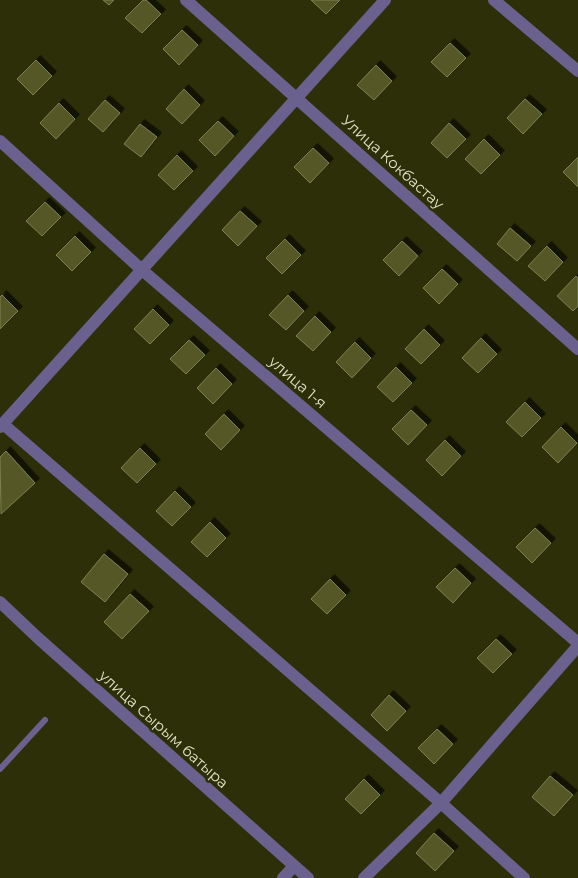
<svg xmlns="http://www.w3.org/2000/svg" width="578" height="878" viewBox="0 0 578 878" font-family="Montserrat,sans-serif">
<style>
.building{fill:#555927;stroke:#7d824f;filter:url(#shadow)}
.lines{fill:none;stroke-linecap:round;stroke-linejoin:round}
.service{stroke:#6a618f;stroke-width:6}
.minor{stroke:#6a618f;stroke-width:12}
.tertiary{stroke:#6a618f;stroke-width:12}
.labels{text-anchor:middle;dominant-baseline:central;stroke-width:5;stroke-linejoin:round;paint-order:stroke}
.street-label{font-size:15px;fill:#e1e4c9;stroke:#2c2f07}
</style>
<defs>
<filter id="shadow"><feDropShadow dx="4.5" dy="-4.5" stdDeviation="0" flood-color="#0009"/></filter>
</defs>
<rect width="100%" height="100%" fill="#2c2f07"/>
<g class="building">
<polygon points="103,0 114,0 109,5"/>
<polygon points="143,0 146,0 161,14 142,33 125,18"/>
<polygon points="311,0 340,0 326,14"/>
<polygon points="182,30 198,45 179,65 163,49"/>
<polygon points="450,43 466,58 447,77 431,62"/>
<polygon points="36,60 52,76 33,95 17,79"/>
<polygon points="376,65 392,81 374,100 357,85"/>
<polygon points="184,89 200,105 182,124 166,109"/>
<polygon points="525,99 542,114 523,134 507,118"/>
<polygon points="105,100 120,113 103,132 88,119"/>
<polygon points="59,103 75,119 56,139 40,123"/>
<polygon points="218,121 234,136 215,156 199,140"/>
<polygon points="449,123 466,139 447,158 431,143"/>
<polygon points="140,124 157,137 141,157 124,144"/>
<polygon points="484,139 500,155 481,174 465,159"/>
<polygon points="313,148 329,163 310,183 294,167"/>
<polygon points="177,155 193,171 174,190 158,175"/>
<polygon points="578,157 578,187 563,172"/>
<polygon points="45,202 61,217 42,236 26,221"/>
<polygon points="240,211 257,226 238,246 222,230"/>
<polygon points="510,228 531,246 517,261 497,244"/>
<polygon points="75,236 91,252 72,271 56,255"/>
<polygon points="285,239 301,255 282,274 266,258"/>
<polygon points="402,241 418,256 399,276 383,260"/>
<polygon points="547,246 563,262 545,281 528,266"/>
<polygon points="442,269 458,284 439,304 423,288"/>
<polygon points="576,276 578,278 578,306 573,311 557,296"/>
<polygon points="2,295 18,311 0,329 0,297"/>
<polygon points="288,295 304,311 286,330 269,315"/>
<polygon points="153,309 169,325 150,344 134,329"/>
<polygon points="315,316 331,332 313,351 296,336"/>
<polygon points="424,329 440,345 421,364 405,349"/>
<polygon points="481,338 497,354 478,373 462,358"/>
<polygon points="189,340 205,355 186,374 170,359"/>
<polygon points="355,342 371,358 352,378 336,362"/>
<polygon points="396,367 412,383 393,402 377,387"/>
<polygon points="216,368 232,384 213,404 197,388"/>
<polygon points="525,402 541,418 522,437 506,422"/>
<polygon points="411,410 427,425 408,445 392,429"/>
<polygon points="224,414 240,430 221,450 205,434"/>
<polygon points="561,427 577,443 558,463 542,447"/>
<polygon points="445,440 461,456 442,476 426,460"/>
<polygon points="140,448 156,464 137,483 121,468"/>
<polygon points="6,451 35,483 1,514 0,457"/>
<polygon points="175,491 191,507 172,526 156,511"/>
<polygon points="210,522 226,538 207,557 191,542"/>
<polygon points="535,528 551,543 532,563 516,547"/>
<polygon points="104,554 128,574 105,602 81,582"/>
<polygon points="455,568 471,583 453,603 436,587"/>
<polygon points="330,579 346,595 327,614 311,599"/>
<polygon points="130,594 149,611 122,639 104,622"/>
<polygon points="496,639 512,654 493,673 477,658"/>
<polygon points="389,695 406,711 387,731 371,715"/>
<polygon points="437,729 453,744 434,764 418,748"/>
<polygon points="550,776 573,795 554,816 532,797"/>
<polygon points="364,779 380,795 361,814 345,799"/>
<polygon points="434,833 454,851 435,871 416,853"/>
</g>
<g class="lines">
<polyline class="service" points="0,769 45,720"/>
<g class="minor">
<polyline points="186,0 578,349"/>
<polyline points="494,0 578,71"/>
<polyline points="0,141 142,270 578,643"/>
<polyline points="3,424 441,803 524,878"/>
<polyline points="0,427 385,0"/>
<polyline points="283,878 294,866"/>
<polyline points="364,878 441,803 578,646"/>
</g>
<polyline class="tertiary" points="0,602 38,638 308,878"/>
</g>
<g class="labels">
<g class="street-label">
<text transform="translate(393 162) rotate(42)">Улица Кокбастау</text>
<text transform="translate(298 382) rotate(41)">улица 1-я</text>
<text transform="translate(164 729) rotate(42)">улица Сырым батыра</text>
</g>
</g>
</svg>
